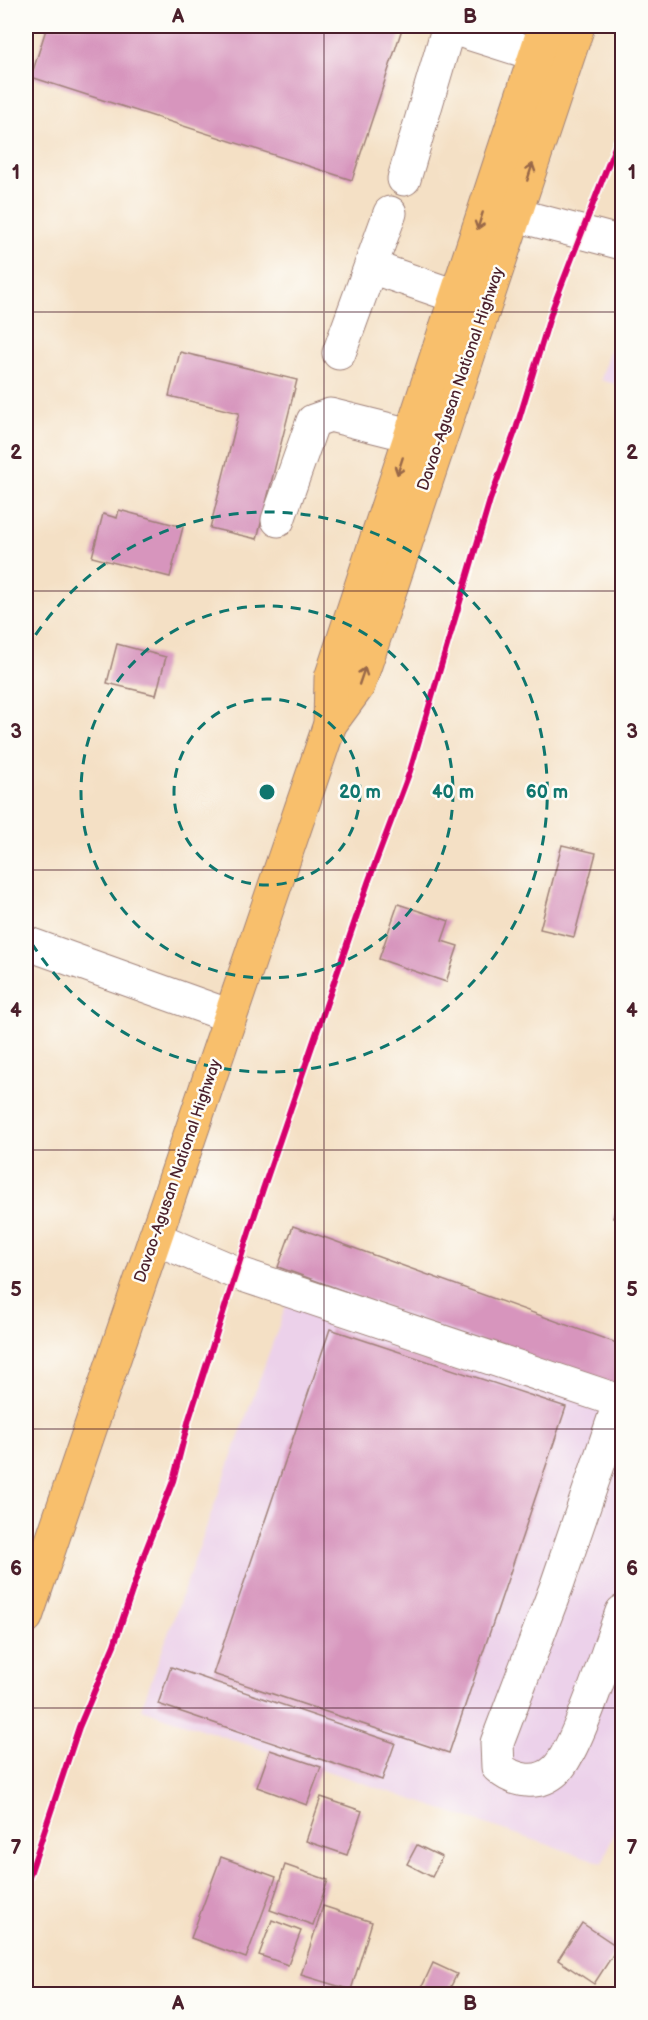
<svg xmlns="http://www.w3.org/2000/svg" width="648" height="2020" viewBox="0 0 648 2020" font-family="'Balsamiq Sans',sans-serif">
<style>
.built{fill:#ecd1ea}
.building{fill:#d795bd}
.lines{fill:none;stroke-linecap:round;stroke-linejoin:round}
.minor-casing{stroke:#9f8078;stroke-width:35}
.highway-casing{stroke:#9f8078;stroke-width:35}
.minor{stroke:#fff;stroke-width:33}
.highway{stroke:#f8bf6c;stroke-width:33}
.cycleway-casing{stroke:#fdfcf7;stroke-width:10}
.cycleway{stroke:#d6006c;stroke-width:6}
.oneway{stroke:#986748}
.grid{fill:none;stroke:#4a1f2b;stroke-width:1.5;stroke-opacity:0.55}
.ring{fill:none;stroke:#0f766e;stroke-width:3;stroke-dasharray:10 8}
.labels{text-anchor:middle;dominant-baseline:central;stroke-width:5;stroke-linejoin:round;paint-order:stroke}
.street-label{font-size:16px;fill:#4a1f2b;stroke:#fdfcf7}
.centre{fill:#0f766e;stroke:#fdfcf7;stroke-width:3}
.ring-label{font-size:18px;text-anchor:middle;font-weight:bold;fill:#0f766e;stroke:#fdfcf7;stroke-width:5;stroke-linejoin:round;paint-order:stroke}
.neatline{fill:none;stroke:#4a1f2b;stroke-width:2}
.grid-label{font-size:20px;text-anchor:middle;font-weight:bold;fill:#4a1f2b}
</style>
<rect width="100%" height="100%" fill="#fdfcf7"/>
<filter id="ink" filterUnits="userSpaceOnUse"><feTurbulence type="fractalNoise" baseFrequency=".0167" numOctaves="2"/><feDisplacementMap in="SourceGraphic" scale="12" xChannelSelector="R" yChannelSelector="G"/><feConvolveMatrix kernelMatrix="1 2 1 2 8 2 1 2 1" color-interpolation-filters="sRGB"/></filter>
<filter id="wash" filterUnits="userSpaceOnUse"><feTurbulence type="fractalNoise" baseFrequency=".008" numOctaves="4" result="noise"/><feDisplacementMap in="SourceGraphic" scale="24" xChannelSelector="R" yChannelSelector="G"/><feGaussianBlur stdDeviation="1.35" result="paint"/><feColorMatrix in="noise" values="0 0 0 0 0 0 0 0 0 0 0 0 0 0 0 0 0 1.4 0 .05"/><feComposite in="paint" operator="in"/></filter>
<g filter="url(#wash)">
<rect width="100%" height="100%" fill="#f4e0c5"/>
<g class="built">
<polygon points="622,304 622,386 601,380"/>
<polygon points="306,1250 622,1347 622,1810 603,1863 141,1709"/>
</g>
<g id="blocks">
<g class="building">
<polygon points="47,26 403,26 352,180 31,77"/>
<polygon points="180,352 297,380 257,539 210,528 239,413 169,396"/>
<polygon points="119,510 183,527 170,577 92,557 103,514 117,518"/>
<polygon points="117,644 166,657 156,695 107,683"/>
<polygon points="562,845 596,853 574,937 540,929"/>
<polygon points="398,904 449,921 442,941 458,946 446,982 379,959"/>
<polygon points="622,1188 622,1220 613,1218"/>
<polygon points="293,1226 622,1345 622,1392 278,1267"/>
<polygon points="330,1329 566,1407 449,1753 213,1674"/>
<polygon points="171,1667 395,1743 382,1780 158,1704"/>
<polygon points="270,1750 321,1767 307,1805 257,1787"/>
<polygon points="321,1797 362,1811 347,1855 306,1841"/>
<polygon points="417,1845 442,1857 432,1877 407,1864"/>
<polygon points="221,1857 276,1877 246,1958 191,1938"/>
<polygon points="285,1865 328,1880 313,1925 270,1910"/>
<polygon points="323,1906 372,1922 351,1990 301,1975"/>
<polygon points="272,1920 301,1931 288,1965 259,1955"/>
<polygon points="582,1923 618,1947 594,1984 558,1960"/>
<polygon points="433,1963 457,1974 447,1994 432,1994 421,1989"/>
</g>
</g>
</g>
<g filter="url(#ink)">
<use href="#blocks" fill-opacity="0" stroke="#9f8078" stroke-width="1.5"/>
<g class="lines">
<g class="minor-casing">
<g id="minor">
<polyline points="446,26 535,54"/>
<polyline points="404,179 449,26"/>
<polyline points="516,215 622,243"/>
<polyline points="371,267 455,296"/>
<polyline points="339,353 390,213"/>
<polyline points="278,520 313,421 330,415 410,435"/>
<polyline points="26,943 230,1016"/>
<polyline points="155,1238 237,1273 622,1402"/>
<path d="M620 1401 557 1585 497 1743 498 1767C514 1782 539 1786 556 1770 577 1751 610 1644 622 1612"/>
</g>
</g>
<g class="highway-casing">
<g id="highway">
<polyline points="330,724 358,686 578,26"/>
<polyline points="26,1617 330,724 331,678 545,26"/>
</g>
</g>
<use href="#minor" class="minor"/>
<use href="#highway" class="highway"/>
<g class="cycleway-casing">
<polyline id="cycleway" points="26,1886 79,1727 114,1645 145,1552 173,1481 189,1419 263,1189 369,880 410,771 490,500 516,429 553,307 622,129"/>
</g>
<use href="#cycleway" class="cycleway"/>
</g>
<defs><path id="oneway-shaft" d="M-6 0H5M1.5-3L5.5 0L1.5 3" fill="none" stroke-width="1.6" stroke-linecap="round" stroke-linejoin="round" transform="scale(1.5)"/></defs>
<g class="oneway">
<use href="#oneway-shaft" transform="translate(530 172) rotate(-72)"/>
<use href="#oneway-shaft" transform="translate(480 221) rotate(108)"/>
<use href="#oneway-shaft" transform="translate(400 466) rotate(108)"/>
<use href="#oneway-shaft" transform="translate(362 676) rotate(-71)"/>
</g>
</g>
<path class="grid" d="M324 26V1994M26 312H622M26 591H622M26 870H622M26 1150H622M26 1429H622M26 1708H622"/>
<g class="ring">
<circle cx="267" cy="792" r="93"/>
<circle cx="267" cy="792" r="186"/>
<path d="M26 650A280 280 0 1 1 26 934"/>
</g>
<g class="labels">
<g class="street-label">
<text transform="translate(461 379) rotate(-71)">Davao-Agusan National Highway</text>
<text transform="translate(178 1171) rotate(-71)">Davao-Agusan National Highway</text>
</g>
</g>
<circle cx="267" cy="792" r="9" class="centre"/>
<g class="ring-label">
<text x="360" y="798">20 m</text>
<text x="453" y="798">40 m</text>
<text x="547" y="798">60 m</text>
</g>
<rect width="648" height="2020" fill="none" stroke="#fdfcf7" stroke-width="66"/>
<rect x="33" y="33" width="582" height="1954" class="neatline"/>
<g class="grid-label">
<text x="178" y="23">A</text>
<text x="470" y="23">B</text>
<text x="16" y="179">1</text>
<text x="632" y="179">1</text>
<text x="16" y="459">2</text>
<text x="632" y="459">2</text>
<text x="16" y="738">3</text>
<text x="632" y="738">3</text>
<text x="16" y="1017">4</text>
<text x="632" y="1017">4</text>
<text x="16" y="1296">5</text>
<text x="632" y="1296">5</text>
<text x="16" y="1575">6</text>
<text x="632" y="1575">6</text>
<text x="16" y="1854">7</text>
<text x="632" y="1854">7</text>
<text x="178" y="2010">A</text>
<text x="470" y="2010">B</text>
</g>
</svg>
